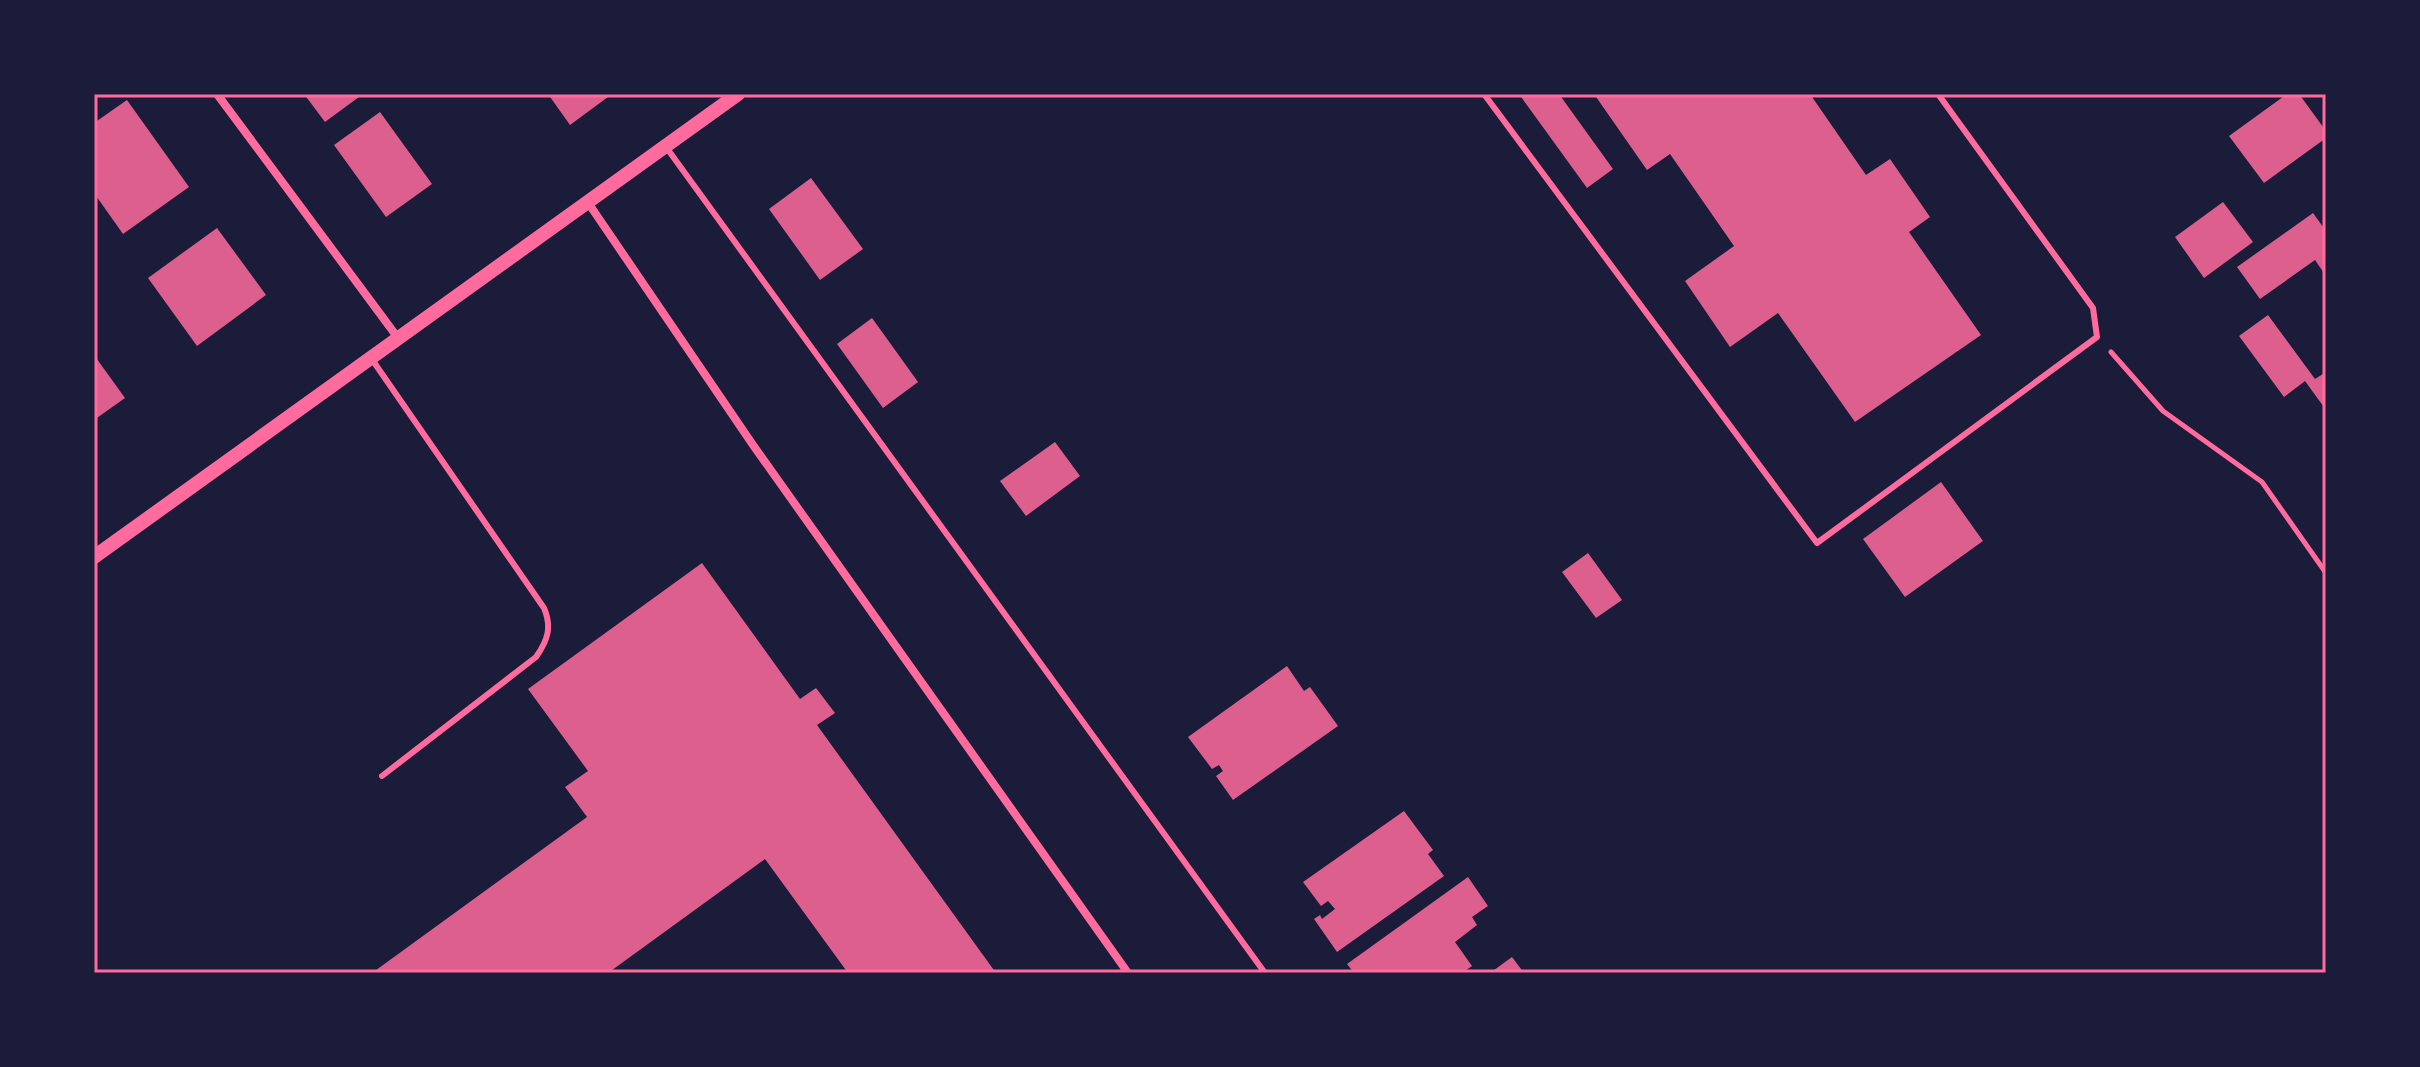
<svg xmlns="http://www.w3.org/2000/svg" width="2420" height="1067" viewBox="0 0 2420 1067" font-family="Signika,sans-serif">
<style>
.building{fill:#dd5f8e}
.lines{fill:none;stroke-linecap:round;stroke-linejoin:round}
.path{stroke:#ff6b9d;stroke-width:5}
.service{stroke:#ff6b9d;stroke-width:6}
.minor{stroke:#ff6b9d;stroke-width:8}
.tertiary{stroke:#ff6b9d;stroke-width:14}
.neatline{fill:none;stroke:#ff6b9d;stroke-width:3}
</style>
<rect width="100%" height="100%" fill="#1b1b3a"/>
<g class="building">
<polygon points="304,94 363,94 325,122"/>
<polygon points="548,94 612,94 570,125"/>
<polygon points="1519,94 1559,94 1613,169 1587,188"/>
<polygon points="1594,94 1810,94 1866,175 1890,159 1930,217 1909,232 1981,335 1855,422 1778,313 1730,347 1685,281 1734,246 1670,154 1647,170"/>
<polygon points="2287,94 2299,94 2326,131 2326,138 2264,183 2229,136"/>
<polygon points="127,100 189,187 123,234 94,193 94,123"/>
<polygon points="380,112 432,184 386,217 334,145"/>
<polygon points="811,178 863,249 820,280 769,209"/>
<polygon points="2223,202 2253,242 2204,278 2175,237"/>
<polygon points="2313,213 2326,231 2326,276 2315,260 2260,299 2237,267"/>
<polygon points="217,228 266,295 197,346 148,278"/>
<polygon points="2268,315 2315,379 2326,372 2326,410 2305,381 2284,397 2239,336"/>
<polygon points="872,318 918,382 883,408 837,344"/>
<polygon points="94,355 125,398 94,420"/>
<polygon points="1055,442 1080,476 1026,516 1000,481"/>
<polygon points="1941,482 1983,541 1905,597 1863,539"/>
<polygon points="1588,553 1622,600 1596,618 1562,572"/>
<polygon points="702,563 800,699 816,688 835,713 817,725 996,973 848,973 765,859 608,973 372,973 587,817 565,787 588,771 528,689"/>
<polygon points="1287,666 1304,691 1310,687 1338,726 1233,800 1216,776 1223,771 1219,765 1212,769 1188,737"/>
<polygon points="1404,811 1433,850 1428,854 1444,876 1337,952 1314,919 1320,915 1322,919 1335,909 1328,901 1321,906 1303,882"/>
<polygon points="1468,877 1488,906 1472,917 1477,925 1455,942 1472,966 1462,973 1354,973 1347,964"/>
<polygon points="1512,957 1524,973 1490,973"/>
</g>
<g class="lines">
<polyline class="path" points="2111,352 2163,411 2262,482 2326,573"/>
<g class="service">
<polyline points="1484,94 1817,543 2097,337 2093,308 1938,94"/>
<polyline points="666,147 1265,973"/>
<path d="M371 358 544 608C552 627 548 640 536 657L382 776"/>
</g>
<g class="minor">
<polyline points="217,94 398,338"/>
<polyline points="589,204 753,445 1128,973"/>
</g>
<polyline class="tertiary" points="94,557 738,94"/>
</g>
<rect width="2420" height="1067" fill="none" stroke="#1b1b3a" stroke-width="192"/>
<rect x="96" y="96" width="2228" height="875" class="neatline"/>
</svg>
